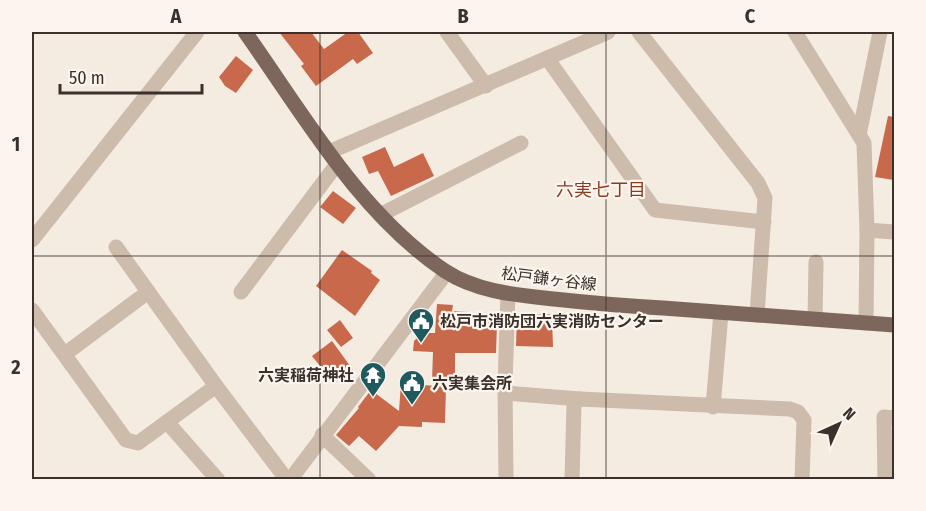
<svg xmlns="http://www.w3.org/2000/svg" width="926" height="511" viewBox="0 0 926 511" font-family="'Fira Sans Condensed','Noto Sans JP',sans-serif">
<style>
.building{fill:#c8694b}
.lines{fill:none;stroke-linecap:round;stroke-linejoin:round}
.minor{stroke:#cdbbac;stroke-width:15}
.major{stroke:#7d675c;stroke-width:15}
.grid{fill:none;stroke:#3b302b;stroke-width:1.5;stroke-opacity:0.55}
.labels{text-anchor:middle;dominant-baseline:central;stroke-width:4.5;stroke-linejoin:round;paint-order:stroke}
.street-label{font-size:16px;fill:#3b302b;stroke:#fbf5ee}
.poi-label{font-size:16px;font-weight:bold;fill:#3b302b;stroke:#fbf5ee;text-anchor:start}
.neighbourhood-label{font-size:18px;fill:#8c3b22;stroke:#fbf5ee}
.neatline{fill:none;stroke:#3b302b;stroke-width:2}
.grid-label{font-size:20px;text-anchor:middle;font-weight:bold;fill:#3b302b}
</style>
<rect width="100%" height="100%" fill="#f4ebe1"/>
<g class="building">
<polygon points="279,32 311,32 324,49 348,32 358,32 373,53 357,64 353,59 316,86 301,66 304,64"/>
<polygon points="236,56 253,70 236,93 225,86 219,77"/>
<polygon points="888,116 894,117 894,180 875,177"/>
<polygon points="385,147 394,167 423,153 434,176 391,196 378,171 369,174 362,157"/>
<polygon points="333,191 356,208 343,224 320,207"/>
<polygon points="342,250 372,271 371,273 380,280 355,316 316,286"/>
<polygon points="437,304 453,305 452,311 469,312 470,321 497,323 496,353 455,353 455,382 432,381 433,352 413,351 414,341 422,333 435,333"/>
<polygon points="550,314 550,318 552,318 553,347 516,346 517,315"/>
<polygon points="340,320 353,338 341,347 327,330"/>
<polygon points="332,341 353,370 334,383 312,356"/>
<polygon points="401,383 446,387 445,423 422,422 422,427 399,426 376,451 359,436 349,446 336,435 359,408 358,407 371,390 399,411"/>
</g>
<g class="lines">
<g class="minor">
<polyline points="447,32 486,86"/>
<polyline points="639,32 758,183 765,198 757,315"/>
<polyline points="795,32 864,143 867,230 866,323"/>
<polyline points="547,58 655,210 764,222"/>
<polyline points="859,135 880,32"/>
<polyline points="329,152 608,32"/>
<polyline points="380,215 521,143"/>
<polyline points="867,230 894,232"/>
<polyline points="32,240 197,32"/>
<polyline points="241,292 337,164"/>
<polyline points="32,310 126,440 138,443 216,386 116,247"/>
<polyline points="815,319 816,262"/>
<polyline points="65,354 148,292"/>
<polyline points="216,386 287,480"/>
<polyline points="506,393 580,399"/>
<polyline points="713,407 721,313"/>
<polyline points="167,422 218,480"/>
<polyline points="322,435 369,480"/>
<polyline points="290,480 447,272"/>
<polyline points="506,480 505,385 508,294"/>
<polyline points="572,480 574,404 580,399 790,409 798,412 804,420 802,480"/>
<polyline points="885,480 884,417 894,418"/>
</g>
<path class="major" d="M245 32C304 115 359 213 445 271 477 292 517 295 554 299 590 303 627 306 663 308 740 314 817 319 894 325"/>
</g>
<path class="grid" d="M320 32V480M606 32V480M32 256H894"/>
<defs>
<g id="civic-pin" transform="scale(1.35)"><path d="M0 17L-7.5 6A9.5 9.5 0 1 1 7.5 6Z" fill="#1f5a5e" stroke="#fbf5ee"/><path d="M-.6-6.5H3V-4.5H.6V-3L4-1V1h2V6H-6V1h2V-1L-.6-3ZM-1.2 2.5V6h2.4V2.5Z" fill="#fff"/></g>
<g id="temple-pin" transform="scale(1.35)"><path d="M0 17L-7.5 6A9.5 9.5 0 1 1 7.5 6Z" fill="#1f5a5e" stroke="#fbf5ee"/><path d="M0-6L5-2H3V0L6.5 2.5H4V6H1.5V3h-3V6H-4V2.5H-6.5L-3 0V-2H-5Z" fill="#fff"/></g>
</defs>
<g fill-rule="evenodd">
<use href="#civic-pin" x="421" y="321"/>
<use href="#temple-pin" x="373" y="375"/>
<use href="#civic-pin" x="412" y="383"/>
</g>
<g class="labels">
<g class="street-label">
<text transform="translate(549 279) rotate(7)">松戸鎌ヶ谷線</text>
</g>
<g class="poi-label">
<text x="440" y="321">松戸市消防団六実消防センター</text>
<text x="354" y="375" text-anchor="end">六実稲荷神社</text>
<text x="432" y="383">六実集会所</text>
</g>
<g class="neighbourhood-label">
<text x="601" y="190">六実七丁目</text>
</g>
</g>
<rect width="926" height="511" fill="none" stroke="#fbf5ee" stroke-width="66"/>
<g transform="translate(839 424) rotate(45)" stroke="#fbf5ee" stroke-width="4.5" paint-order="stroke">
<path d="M0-4.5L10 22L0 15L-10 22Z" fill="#3b302b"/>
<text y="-9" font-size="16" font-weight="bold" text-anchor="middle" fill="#3b302b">N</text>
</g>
<path d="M60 84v9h142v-9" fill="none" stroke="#3b302b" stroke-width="3"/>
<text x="69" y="84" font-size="18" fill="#3b302b" stroke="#fbf5ee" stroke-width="4.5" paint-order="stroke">50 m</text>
<rect x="33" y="33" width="860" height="445" class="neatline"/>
<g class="grid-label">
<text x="176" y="23">A</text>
<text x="463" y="23">B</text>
<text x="750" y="23">C</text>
<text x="16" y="151">1</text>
<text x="16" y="374">2</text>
</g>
</svg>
